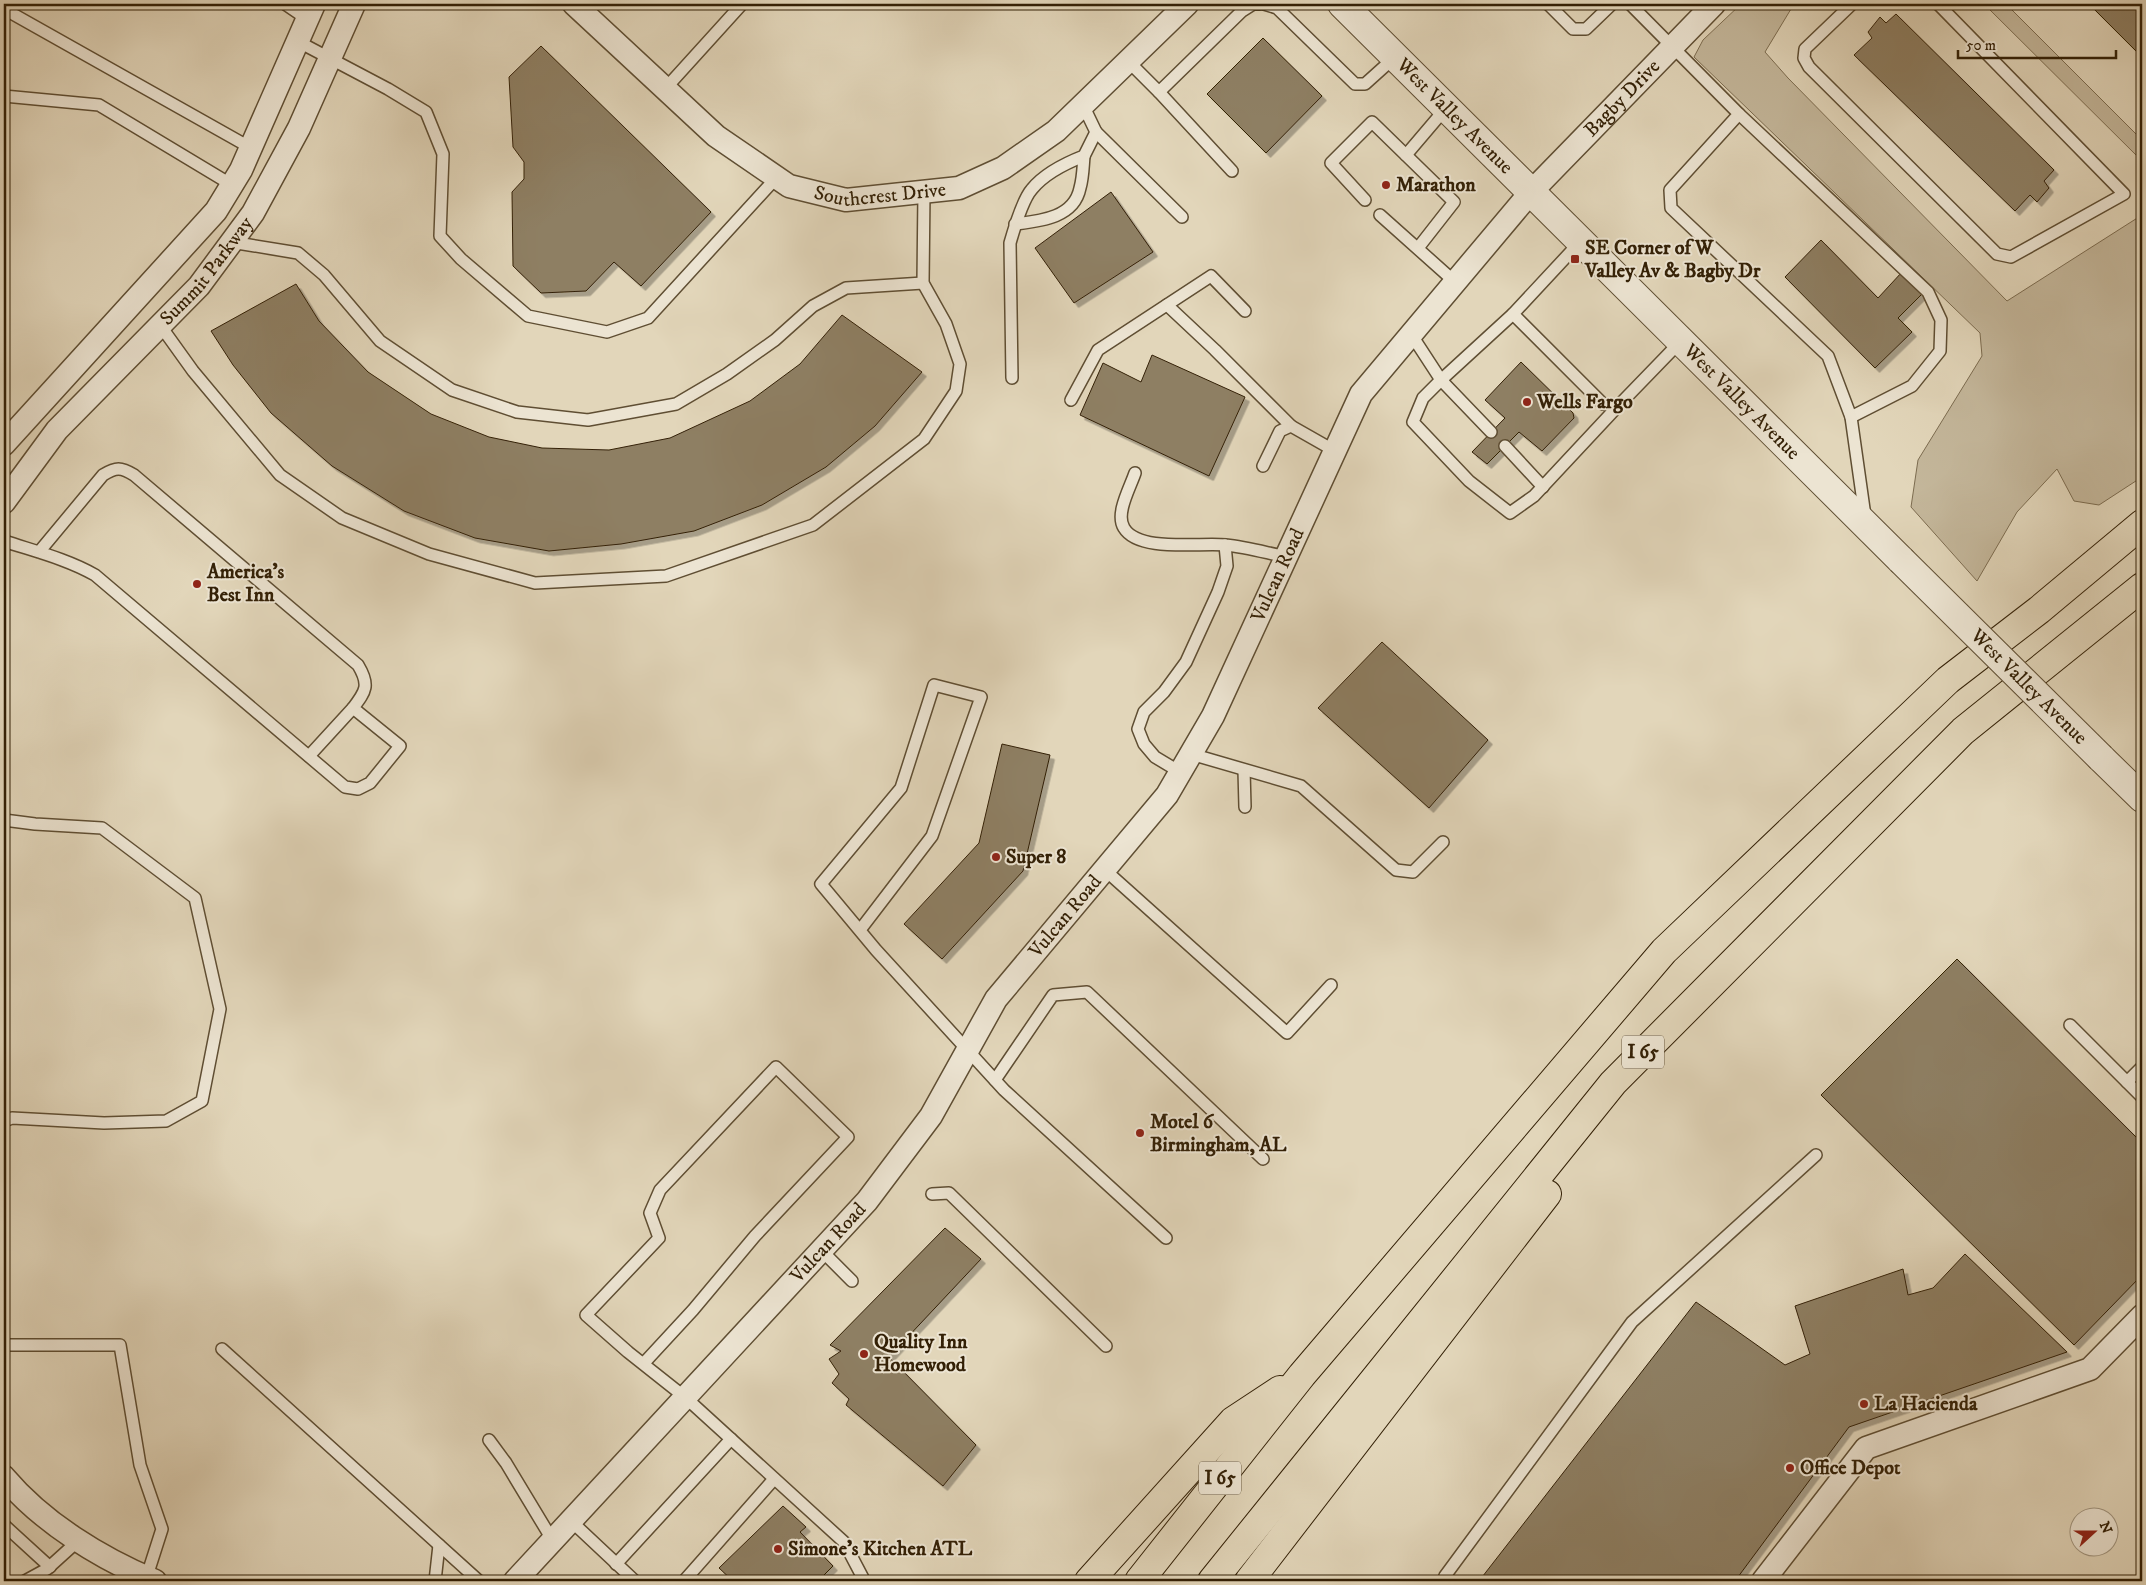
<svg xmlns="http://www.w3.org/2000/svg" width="2146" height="1585" viewBox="0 0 2146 1585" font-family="'IM FELL DW Pica',serif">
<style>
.green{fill:#c4b79b;stroke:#7c6c50}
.building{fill:#8e7f64;stroke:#332006;filter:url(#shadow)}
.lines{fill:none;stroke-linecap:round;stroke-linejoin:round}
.service-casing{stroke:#5f4e33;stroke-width:14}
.minor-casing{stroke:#5f4e33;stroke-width:25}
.tertiary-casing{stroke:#5f4e33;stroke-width:30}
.motorway-casing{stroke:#332006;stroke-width:30}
.service{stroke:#ece4d2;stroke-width:11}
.minor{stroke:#ece4d2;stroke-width:22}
.tertiary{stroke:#ece4d2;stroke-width:28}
.motorway{stroke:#e2d6ba;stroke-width:28}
.tertiary-bridge-casing{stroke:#5f4e33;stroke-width:30;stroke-linecap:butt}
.tertiary-bridge{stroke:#ece4d2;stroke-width:28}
.poi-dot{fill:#8f2418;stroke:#ece4d2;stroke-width:2}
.labels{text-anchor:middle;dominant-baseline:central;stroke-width:4;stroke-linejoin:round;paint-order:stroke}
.shield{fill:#ece4d2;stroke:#6a5b43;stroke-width:1}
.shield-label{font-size:19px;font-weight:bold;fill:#332006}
.street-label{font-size:20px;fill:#332006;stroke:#ece4d2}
.poi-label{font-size:20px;font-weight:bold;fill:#332006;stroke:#ece4d2;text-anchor:start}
</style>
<defs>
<filter id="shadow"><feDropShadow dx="4.5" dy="4.5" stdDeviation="0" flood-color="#0004"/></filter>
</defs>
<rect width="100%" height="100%" fill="#e2d6ba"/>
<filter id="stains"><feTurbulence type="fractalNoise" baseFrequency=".004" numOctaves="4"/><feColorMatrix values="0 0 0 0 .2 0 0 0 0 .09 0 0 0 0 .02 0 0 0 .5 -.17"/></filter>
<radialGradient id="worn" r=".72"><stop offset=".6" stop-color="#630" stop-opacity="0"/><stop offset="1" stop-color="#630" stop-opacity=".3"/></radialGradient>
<g class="green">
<polygon points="1741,4 1794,4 1765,52 1788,78 2007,301 2142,215 2142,477 2099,505 2074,501 2057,469 2017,512 1977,581 1911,507 1918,460 1982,356 1980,333 1694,57 1703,40"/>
<polygon points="1984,4 2006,4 2142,140 2142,161"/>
</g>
<g class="building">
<polygon points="2089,4 2142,4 2142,57"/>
<polygon points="1896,14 2054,170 2044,181 2049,188 2037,202 2030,195 2015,211 1854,55 1872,38 1868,32 1880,17 1886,23"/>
<polygon points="1263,38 1322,96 1266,153 1207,94"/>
<polygon points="541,46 711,212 641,286 614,262 586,291 541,293 513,266 512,192 524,179 524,162 513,147 509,77"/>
<polygon points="1111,192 1153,252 1074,303 1035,248"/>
<polygon points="1821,240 1878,298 1902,272 1923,293 1898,318 1912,332 1875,368 1785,277"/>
<polygon points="296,284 319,321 368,372 431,414 489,437 542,448 609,450 670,438 750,401 800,364 842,315 922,372 875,426 826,467 762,505 694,531 621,544 549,551 475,538 404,511 332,466 271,413 233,365 211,331"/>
<polygon points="1152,355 1245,397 1209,476 1080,415 1103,363 1141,382"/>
<polygon points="1521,362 1573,413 1574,418 1542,451 1519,432 1487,464 1472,452 1505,418 1485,400"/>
<polygon points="1382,642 1488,740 1429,808 1318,708"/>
<polygon points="1002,744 1050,755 1023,871 942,959 904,924 979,843"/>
<polygon points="1957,959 2142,1143 2142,1275 2074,1345 1821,1095"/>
<polygon points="945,1228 981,1259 889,1357 976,1445 943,1486 846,1405 849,1399 832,1383 839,1374 829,1359 841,1351 830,1345"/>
<polygon points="1965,1254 2067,1352 1849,1427 1735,1581 1479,1581 1696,1302 1785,1365 1810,1354 1795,1306 1903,1269 1908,1295 1933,1288"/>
<polygon points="783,1506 806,1527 800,1532 833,1566 818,1581 733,1581 719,1568"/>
</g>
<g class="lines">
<g class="service-casing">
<g id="service">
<polyline points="285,4 307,19"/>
<polyline points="1264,4 1277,8 1355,84 1365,84 1395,57"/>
<polyline points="1548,4 1573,29 1586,29 1612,4"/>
<polyline points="1630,4 1739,114 1670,190 1671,208 1828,356 1851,417 1865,516"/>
<polyline points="1852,4 1805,49 1804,58 1809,67 1997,254 2011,257 2124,194 1938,4"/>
<polyline points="4,9 251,148"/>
<polyline points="297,41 388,89 426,112 443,154 440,236 461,259 528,316 607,332 648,318 776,178"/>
<polyline points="1128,61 1159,92 1242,11 1253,4 1260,4"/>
<polyline points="665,89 742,4"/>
<polyline points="1159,92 1232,171"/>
<polyline points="4,96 99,105 232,185"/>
<polyline points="1739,114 1928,292 1941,320 1940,351 1912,386 1851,417"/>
<polyline points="1096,132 1182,217"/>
<polyline points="1406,155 1446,108"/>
<polyline points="1365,200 1331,163 1372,122 1454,202 1418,248"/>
<polyline points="1380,215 1455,282"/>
<path d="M1015 224C1040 221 1074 218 1080 188 1083 178 1083 167 1084 156"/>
<polyline points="231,242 298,253 324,275 380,341 452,390 517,412 588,420 676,404 727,374 775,340 813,306 846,288 923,283"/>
<polyline points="1580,242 1513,314 1603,404 1619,405 1680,342"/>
<polyline points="1167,305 1215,350 1291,426"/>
<polyline points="160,325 193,371 280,475 342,518 429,554 535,583 666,576 813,525 924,439 956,391 960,364 946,324 923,283 924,192"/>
<polyline points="1411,334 1441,380 1423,398 1413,422 1469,481 1510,513 1534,496 1619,405"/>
<path d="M1012 378 1010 243C1014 229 1023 199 1032 189 1045 173 1066 163 1084 156L1096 132 1083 105"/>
<polyline points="1071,400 1098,350 1211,276 1245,311"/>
<polyline points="1491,432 1441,380 1513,314"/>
<polyline points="1505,446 1543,487"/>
<polyline points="1263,466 1280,431 1291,426 1335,451"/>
<path d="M1135 473C1130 488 1115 514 1124 528 1139 553 1202 542 1226 545 1246 547 1267 553 1287 557"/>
<path d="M4 541C34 551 67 559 95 575L345 787 358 789 370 783 400 746 353 708C366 691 370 685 358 665L134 475C121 467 116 467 103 475L39 552"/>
<polyline points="1191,754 1301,786 1396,870 1413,872 1443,842"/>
<polyline points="309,756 353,708"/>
<polyline points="1244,770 1245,807"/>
<polyline points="1180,772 1155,757 1144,744 1138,729 1144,712 1164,692 1186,662 1218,592 1227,566 1225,545"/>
<polyline points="4,820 35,824 102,828 195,898 220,1009 202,1101 166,1121 104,1123 12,1118 4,1121"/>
<polyline points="1105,870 1287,1033 1331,985"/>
<polyline points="860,930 932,836 981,697 934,685 901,788 821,884 876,950 1004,1090 1166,1238"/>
<polyline points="2070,1025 2142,1097"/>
<polyline points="995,1080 1053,995 1087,992 1263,1159"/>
<polyline points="2127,1082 2142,1067"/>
<polyline points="932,1194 949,1193 1106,1346"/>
<polyline points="821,1250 852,1281"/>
<polyline points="4,1345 120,1345 140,1465 162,1529 146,1579"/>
<polyline points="222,1349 479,1581"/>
<polyline points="644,1363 693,1310 755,1236 848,1137 776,1067 660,1190 650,1213 659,1238 586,1315 628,1352 686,1398 844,1542 864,1580 862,1581"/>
<polyline points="489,1440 506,1463 553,1541"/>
<polyline points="571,1521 635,1581"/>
<polyline points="4,1525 50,1567"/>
<polyline points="616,1564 731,1439"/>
<polyline points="25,1581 47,1569 79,1540"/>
<polyline points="435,1581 439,1545"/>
<polyline points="684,1581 774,1479"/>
<polyline points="1443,1581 1445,1576 1632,1322 1816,1155"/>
</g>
</g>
<g class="minor-casing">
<g id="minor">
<path id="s1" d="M574 4 716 136 789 186 846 200 959 188 1003 168 1056 131 1187 4"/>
<polyline points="4,444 216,211 241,170 314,4"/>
<path id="s2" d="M4 502 57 430 199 286 253 213 299 128 354 4"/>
<path d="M4 1477C43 1523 100 1558 155 1581"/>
<path id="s3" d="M515 1581 867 1201 931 1116 996 999 1167 795 1213 716 1361 394 1530 193 1714 4"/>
<polyline points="1763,1581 1866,1448 2090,1369 2142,1316"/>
</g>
</g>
<g class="tertiary-casing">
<g id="tertiary">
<path id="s4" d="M1342 4 1901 560"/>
<polyline points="2101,758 2142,798"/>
</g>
</g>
<g class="motorway-casing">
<g id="motorway">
<polyline points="1089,1581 1233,1421 1280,1390"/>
<polyline points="1139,1581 1302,1375 1664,951 1948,680 2039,610 2142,524"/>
<polyline points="1212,1581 1613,1083 1963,731 2142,587"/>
<polyline points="1249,1581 1547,1194"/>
</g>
</g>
<use href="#service" class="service"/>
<use href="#minor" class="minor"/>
<use href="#tertiary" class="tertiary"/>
<use href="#motorway" class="motorway"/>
<g class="tertiary-bridge-casing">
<g id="tertiary-bridge">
<path id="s5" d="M1901 560 2101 758"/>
</g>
</g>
<use href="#tertiary-bridge" class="tertiary-bridge"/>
</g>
<g class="poi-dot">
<circle cx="1386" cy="185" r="5"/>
<rect x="1570" y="254" width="10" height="10" rx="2.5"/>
<circle cx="1527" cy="402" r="5"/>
<circle cx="197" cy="584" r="5"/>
<circle cx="996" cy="857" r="5"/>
<circle cx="1140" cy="1133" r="5"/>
<circle cx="864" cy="1354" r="5"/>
<circle cx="1864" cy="1404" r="5"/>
<circle cx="1790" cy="1468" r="5"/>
<circle cx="778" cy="1549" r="5"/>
</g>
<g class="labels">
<g class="shield">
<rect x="1622" y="1035.5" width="42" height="33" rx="4"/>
<rect x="1199" y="1461.5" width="42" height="33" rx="4"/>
</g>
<g class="shield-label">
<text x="1643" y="1052">I 65</text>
<text x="1220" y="1478">I 65</text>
</g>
<g class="street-label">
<text stroke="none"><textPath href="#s3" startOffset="1865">Bagby Drive</textPath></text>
<text stroke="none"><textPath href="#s4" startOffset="159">West Valley Avenue</textPath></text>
<text stroke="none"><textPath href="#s1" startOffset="375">Southcrest Drive</textPath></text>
<text stroke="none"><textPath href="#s2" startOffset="308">Summit Parkway</textPath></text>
<text stroke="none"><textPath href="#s4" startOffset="564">West Valley Avenue</textPath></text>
<text stroke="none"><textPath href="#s3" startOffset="1271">Vulcan Road</textPath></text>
<text stroke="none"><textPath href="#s5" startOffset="180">West Valley Avenue</textPath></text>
<text stroke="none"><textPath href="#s3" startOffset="866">Vulcan Road</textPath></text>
<text stroke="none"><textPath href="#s3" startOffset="461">Vulcan Road</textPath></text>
</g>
<g class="poi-label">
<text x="1396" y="185">Marathon</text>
<text x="1585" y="248">SE Corner of W<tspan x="1585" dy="23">Valley Av &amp; Bagby Dr</tspan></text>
<text x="1537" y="402">Wells Fargo</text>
<text x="207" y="572">America's<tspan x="207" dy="23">Best Inn</tspan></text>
<text x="1006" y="857">Super 8</text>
<text x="1150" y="1122">Motel 6<tspan x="1150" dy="23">Birmingham, AL</tspan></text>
<text x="874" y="1342">Quality Inn<tspan x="874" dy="23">Homewood</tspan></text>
<text x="1874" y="1404">La Hacienda</text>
<text x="1800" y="1468">Office Depot</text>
<text x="788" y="1549">Simone's Kitchen ATL</text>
</g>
</g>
<rect width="2146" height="1585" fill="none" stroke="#e2d6ba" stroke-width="20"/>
<rect x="5" y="5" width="2136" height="1575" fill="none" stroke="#332006" stroke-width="2.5"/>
<rect x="10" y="10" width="2126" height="1565" fill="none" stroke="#332006"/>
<g transform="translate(2094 1532) rotate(69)"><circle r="24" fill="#ece4d2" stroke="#a29680"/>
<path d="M0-4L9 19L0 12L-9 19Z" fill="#8f2418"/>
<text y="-8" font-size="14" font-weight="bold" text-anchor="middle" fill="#332006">N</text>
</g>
<path d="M1958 50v8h158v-8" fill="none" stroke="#332006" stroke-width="2.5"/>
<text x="1966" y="50" font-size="15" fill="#332006" stroke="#ece4d2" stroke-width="4" paint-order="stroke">50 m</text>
<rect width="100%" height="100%" filter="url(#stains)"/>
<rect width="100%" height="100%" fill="url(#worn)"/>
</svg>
